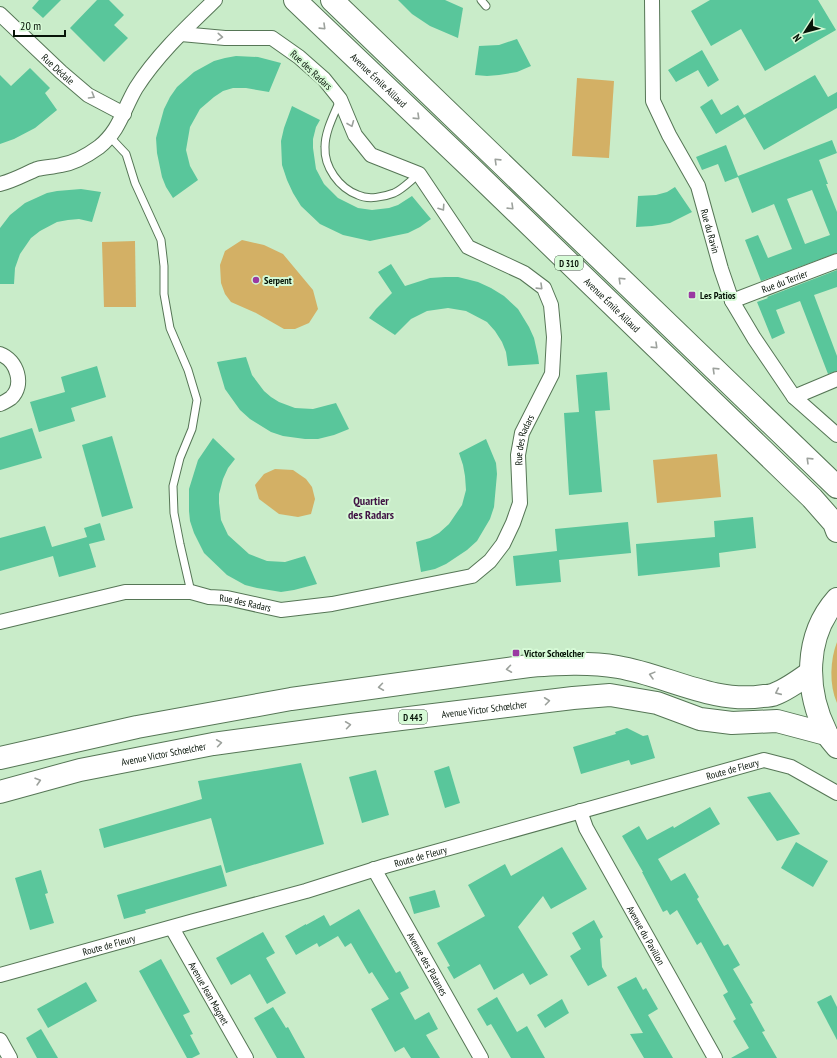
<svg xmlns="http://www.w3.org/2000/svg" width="837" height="1058" viewBox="0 0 837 1058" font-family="'PT Sans Narrow',sans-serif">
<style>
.green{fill:#d3b065}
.building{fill:#59c69b;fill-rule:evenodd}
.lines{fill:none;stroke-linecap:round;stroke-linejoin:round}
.lane-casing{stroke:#567656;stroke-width:9}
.street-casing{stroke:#567656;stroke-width:16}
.primary-casing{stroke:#567656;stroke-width:24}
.lane{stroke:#fff;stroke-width:7}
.street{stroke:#fff;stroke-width:14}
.primary{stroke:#fff;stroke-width:22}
.oneway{stroke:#9ca19c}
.poi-dot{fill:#9a3aa2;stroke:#d6fad6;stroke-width:1.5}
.labels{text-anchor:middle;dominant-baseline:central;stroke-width:4;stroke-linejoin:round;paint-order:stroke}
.shield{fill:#d6fad6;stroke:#455946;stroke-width:1}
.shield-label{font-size:9px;font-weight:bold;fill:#071408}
.street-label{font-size:10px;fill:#071408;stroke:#d6fad6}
.poi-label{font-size:10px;font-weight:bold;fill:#071408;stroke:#d6fad6;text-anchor:start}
.quarter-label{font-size:12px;font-weight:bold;fill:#401244;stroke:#d6fad6}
</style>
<rect width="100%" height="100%" fill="#c9ecc9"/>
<g class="green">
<polygon points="577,78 614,81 609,158 572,156"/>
<polygon points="242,240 264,245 283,254 313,290 318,309 309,323 295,329 284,329 256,313 231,302 225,294 221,283 220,265 225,251"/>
<polygon points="135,241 136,307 104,307 102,242"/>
<polygon points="717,454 721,497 657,503 653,460"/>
<polygon points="275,469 293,470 306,479 312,487 315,499 311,514 298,517 279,514 259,499 255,485 264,474"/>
<path d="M837 642V703C829 685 830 660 837 642Z"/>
</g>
<g class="building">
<polygon points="39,0 61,0 43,18 32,8"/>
<polygon points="97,0 109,0 124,15 114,25 128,38 104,62 70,28"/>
<polygon points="398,0 445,0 463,8 458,38 430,26 412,14"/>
<polygon points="710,0 818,0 836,30 765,71 741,29 711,46 691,11"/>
<polygon points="517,39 531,66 517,72 499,75 487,76 475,75 479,46 499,45"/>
<polygon points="702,50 719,80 708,87 698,70 676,82 668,70"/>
<polygon points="236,56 258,57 281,63 269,92 246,88 233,88 223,91 214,97 200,109 190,127 186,150 190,166 198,180 173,198 166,187 162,177 157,153 156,138 164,109 170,97 177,87 194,72 214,61 225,58"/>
<polygon points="30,68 50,88 45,93 57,110 35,128 14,139 0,144 0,75 11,86"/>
<polygon points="815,75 828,97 837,92 837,108 764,150 745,117 716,134 700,107 712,99 721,115 738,105 744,115"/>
<polygon points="292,106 320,120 316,127 313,139 313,148 316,169 324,184 338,198 358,208 372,210 389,208 398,205 412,196 431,219 420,227 408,233 370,241 343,235 320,224 301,206 293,193 287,180 282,165 281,141 284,128"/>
<path d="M832 140 837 153 819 160 828 184H826L837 212V253L761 281 745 240 758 235 768 258 792 249 774 204 752 213 738 177 725 182 718 164 702 170 696 157 726 145 738 176ZM812 190 830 235 805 244 787 199Z"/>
<polygon points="675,187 692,212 670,223 652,226 636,227 638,196 656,195 667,192"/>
<polygon points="81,189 101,192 92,222 79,219 68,220 57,222 40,231 31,238 20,254 15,268 14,284 0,284 0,228 10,215 25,203 47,193 57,191"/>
<polygon points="391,264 405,286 430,278 445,277 458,277 478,282 491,288 504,296 518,309 529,327 534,338 538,356 539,364 508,366 506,352 502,342 495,331 487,322 466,311 448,308 427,311 411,319 395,335 369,318 376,309 392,293 378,272"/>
<polygon points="837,270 837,287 814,295 837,356 837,371 828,374 800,301 776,310 785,333 772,339 757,302 768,298 767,297"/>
<polygon points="246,357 252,375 264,391 271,397 279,402 295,408 313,409 336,403 349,429 334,435 318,439 305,439 283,436 271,432 250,419 240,410 225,389 217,362"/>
<polygon points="97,366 106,397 71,408 75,421 39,432 30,402 65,392 61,377"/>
<polygon points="607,372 610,410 595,411 602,492 569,495 564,413 579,412 576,375"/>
<polygon points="32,428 42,458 0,470 0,438"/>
<polygon points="112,436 133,508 102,517 82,445"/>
<polygon points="213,438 235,459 228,468 223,479 219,494 219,503 221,520 228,535 249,554 267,561 285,562 305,556 317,584 294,590 281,592 257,588 245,585 227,575 204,553 194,533 190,521 189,511 189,489 198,460"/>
<polygon points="486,439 496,463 497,474 494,507 490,519 477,541 467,550 446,564 435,569 421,572 416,542 430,538 439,533 449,524 462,505 466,490 465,476 463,465 459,453"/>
<polygon points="753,517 756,548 719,553 720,567 638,576 636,544 715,537 714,521"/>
<polygon points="628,522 631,553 559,560 561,582 516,586 513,556 557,551 555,529"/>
<polygon points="100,523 105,540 89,544 96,567 59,577 53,556 0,571 0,538 45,526 52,547 87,537 84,528"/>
<polygon points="627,728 643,736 648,735 655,758 631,765 629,760 581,774 573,747 616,734 615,732"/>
<polygon points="301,763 324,844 226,873 211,818 104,848 99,829 202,799 198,781"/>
<polygon points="449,766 460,803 445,808 434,771"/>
<polygon points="376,770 389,815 362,823 349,777"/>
<polygon points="770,792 800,834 777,841 747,797"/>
<polygon points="710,807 720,824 658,859 671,881 685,873 699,897 697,899 724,946 728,944 740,965 733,969 753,1003 750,1004 765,1031 762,1032 777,1058 731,1058 749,1048 733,1021 736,1019 723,995 728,992 701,942 697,945 677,910 670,915 667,910 663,912 642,872 643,872 622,836 639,826 647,840 673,826 674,828"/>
<polygon points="796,842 828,861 813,887 781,868"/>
<polygon points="562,847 587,889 551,909 543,896 518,927 548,975 530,985 523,973 494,990 480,964 454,979 447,967 450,966 437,943 485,916 468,885 505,864 511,876"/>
<polygon points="221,865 227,886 145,910 146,913 124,919 117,895"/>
<polygon points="41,870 48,893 45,894 54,923 30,930 15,878"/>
<polygon points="435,890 440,907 414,914 409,897"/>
<polygon points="359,909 396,973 400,971 409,988 400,993 415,1020 429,1012 438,1029 426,1035 440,1058 411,1058 404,1047 395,1052 371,1009 389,999 372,972 369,974 351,943 345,947 338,936 319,947 317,943 296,955 285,936 306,924 306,925 324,915 330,926"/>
<polygon points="594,920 603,937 600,939 602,967 607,976 588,986 570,956 581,949 572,933"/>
<polygon points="263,932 275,953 266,958 286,993 267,1004 250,974 231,985 216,958"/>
<polygon points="161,959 190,1012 183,1015 193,1034 190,1035 200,1054 192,1058 187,1058 139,971"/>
<polygon points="636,977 643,990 646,988 658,1009 648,1015 673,1058 644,1058 630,1034 643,1033 617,987"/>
<polygon points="86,982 97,1001 48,1028 37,1009"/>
<polygon points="831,995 837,1007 837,1040 817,1002"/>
<polygon points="497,997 517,1032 527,1026 545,1058 511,1058 491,1024 487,1026 477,1009"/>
<polygon points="562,999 569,1013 545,1028 537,1015"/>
<polygon points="273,1007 286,1028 288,1027 305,1058 277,1058 254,1018"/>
<polygon points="41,1029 58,1058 37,1058 26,1038"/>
</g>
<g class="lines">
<g class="lane-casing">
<g id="lane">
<polyline points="481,0 486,6"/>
<path d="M340 100C334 115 325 131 325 147 324 167 339 188 358 195 368 200 384 197 394 193 403 189 411 180 419 174"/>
<polyline points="110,137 126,154 135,183 161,240 164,266 164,294 170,328 188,370 197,400 192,429 180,458 173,486 174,513 180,544 191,592"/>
</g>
</g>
<g class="street-casing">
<g id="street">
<path id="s1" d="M652 0 653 101 669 135 698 186 721 269 732 301 754 338 794 397 837 435"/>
<path id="s2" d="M0 14 61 72 88 95 124 114"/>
<path d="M0 184C13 181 25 174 37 169 45 167 53 167 61 165 74 163 88 155 99 147 120 130 123 110 136 88 157 55 187 27 215 0"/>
<path id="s3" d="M732 301 837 261"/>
<path d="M0 354C17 360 25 385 11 398 8 400 3 403 0 404"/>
<polyline points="794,397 837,379"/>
<path id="s4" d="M0 622 125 592H191L209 597 227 598 281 610 332 604 472 576 490 561 503 544 513 523 520 503 518 455 522 433 552 374 554 337 551 305 544 288 524 273 468 247 419 174 371 155 355 135 340 99 324 79 299 57 272 38H225L181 34"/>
<path id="s5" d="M580 811 586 828 715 1058"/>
<path id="s6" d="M374 869 481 1058"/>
<path id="s7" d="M172 928 246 1058"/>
<path id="s8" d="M0 975 194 921 306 891 385 866 764 760 791 767 837 793"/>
<polyline points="0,1040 10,1058"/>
</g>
</g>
<g class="primary-casing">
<g id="primary">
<path id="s9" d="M295 0 471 168 812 498 834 523 837 531"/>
<polyline points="332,0 837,487"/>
<path d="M837 599C804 636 805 690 826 732 828 737 833 742 837 747"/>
<path d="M0 758 137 727 291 699 529 666C559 664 588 662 618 667 666 675 713 704 763 696 767 696 771 696 775 694 788 689 800 680 811 672"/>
<path id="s10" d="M0 792 80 770 213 744 352 725 573 698 610 695 657 703 700 719 732 723 777 721 826 734"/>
</g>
</g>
<use href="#lane" class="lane"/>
<use href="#street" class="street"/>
<use href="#primary" class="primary"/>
</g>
<defs><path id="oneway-chevron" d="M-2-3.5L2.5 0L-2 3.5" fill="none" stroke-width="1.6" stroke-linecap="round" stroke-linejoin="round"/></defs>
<g class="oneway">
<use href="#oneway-chevron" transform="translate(323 27) rotate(44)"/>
<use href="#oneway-chevron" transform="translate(220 37) rotate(4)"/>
<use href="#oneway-chevron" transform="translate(92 96) rotate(31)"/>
<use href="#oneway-chevron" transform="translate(417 117) rotate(44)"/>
<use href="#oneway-chevron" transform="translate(351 124) rotate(68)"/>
<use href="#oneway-chevron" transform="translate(497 161) rotate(-136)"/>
<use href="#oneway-chevron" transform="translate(511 207) rotate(44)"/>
<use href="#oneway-chevron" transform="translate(442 208) rotate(56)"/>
<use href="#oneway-chevron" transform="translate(621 280) rotate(-136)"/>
<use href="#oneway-chevron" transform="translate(540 287) rotate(44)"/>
<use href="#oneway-chevron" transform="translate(655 346) rotate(44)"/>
<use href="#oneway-chevron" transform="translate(715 370) rotate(-136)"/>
<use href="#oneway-chevron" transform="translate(809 460) rotate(-136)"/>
<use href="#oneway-chevron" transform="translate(509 669) rotate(172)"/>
<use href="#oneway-chevron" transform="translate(652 675) rotate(-165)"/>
<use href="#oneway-chevron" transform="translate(381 687) rotate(172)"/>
<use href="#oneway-chevron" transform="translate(778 692) rotate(156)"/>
<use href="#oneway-chevron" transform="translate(547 701) rotate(-7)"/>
<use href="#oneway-chevron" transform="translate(348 725) rotate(-8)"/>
<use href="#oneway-chevron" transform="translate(219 743) rotate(-8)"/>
<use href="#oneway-chevron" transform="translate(38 781) rotate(-16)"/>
</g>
<g class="poi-dot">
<circle cx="256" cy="280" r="4"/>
<rect x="688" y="291" width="8" height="8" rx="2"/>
<rect x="512" y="649" width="8" height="8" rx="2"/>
</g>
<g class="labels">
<g class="shield">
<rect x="555" y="256" width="28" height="14" rx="3"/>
<rect x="399" y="710" width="28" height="14" rx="3"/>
</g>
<g class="shield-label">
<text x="569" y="263">D 310</text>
<text x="413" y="717">D 445</text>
</g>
<g class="street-label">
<text stroke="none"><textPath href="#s2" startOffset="80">Rue Dédale</textPath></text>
<text transform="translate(311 70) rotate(43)">Rue des Radars</text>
<text stroke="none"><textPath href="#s9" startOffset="116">Avenue Émile Aillaud</textPath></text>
<text stroke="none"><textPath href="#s1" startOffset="244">Rue du Ravin</textPath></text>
<text stroke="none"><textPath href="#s3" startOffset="56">Rue du Terrier</textPath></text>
<text stroke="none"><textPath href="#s9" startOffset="440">Avenue Émile Aillaud</textPath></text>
<text stroke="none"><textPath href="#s4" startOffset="634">Rue des Radars</textPath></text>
<text stroke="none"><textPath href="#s4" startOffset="250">Rue des Radars</textPath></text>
<text stroke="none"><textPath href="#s10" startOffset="492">Avenue Victor Schœlcher</textPath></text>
<text stroke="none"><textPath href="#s10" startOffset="168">Avenue Victor Schœlcher</textPath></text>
<text stroke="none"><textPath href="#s8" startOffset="761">Route de Fleury</textPath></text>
<text stroke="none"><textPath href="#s8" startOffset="437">Route de Fleury</textPath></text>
<text stroke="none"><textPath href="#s5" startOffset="141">Avenue du Pavillon</textPath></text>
<text stroke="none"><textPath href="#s8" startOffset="113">Route de Fleury</textPath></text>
<text stroke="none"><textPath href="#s6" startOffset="109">Avenue des Platanes</textPath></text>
<text stroke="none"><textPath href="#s7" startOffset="75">Avenue Jean Magnet</textPath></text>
</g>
<g class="poi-label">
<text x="264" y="280">Serpent</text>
<text x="700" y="295">Les Patios</text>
<text x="524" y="653">Victor Schœlcher</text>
</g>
<g class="quarter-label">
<text x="371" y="500">Quartier<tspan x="371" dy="14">des Radars</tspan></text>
</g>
</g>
<g transform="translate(805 32) rotate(234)" stroke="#d6fad6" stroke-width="3" paint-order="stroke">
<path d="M0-3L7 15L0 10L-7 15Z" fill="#071408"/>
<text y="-6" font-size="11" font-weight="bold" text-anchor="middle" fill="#071408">N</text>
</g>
<path d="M14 30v6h51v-6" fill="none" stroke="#071408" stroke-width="2"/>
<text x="20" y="30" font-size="12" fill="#071408" stroke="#d6fad6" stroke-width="3" paint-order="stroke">20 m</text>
</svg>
